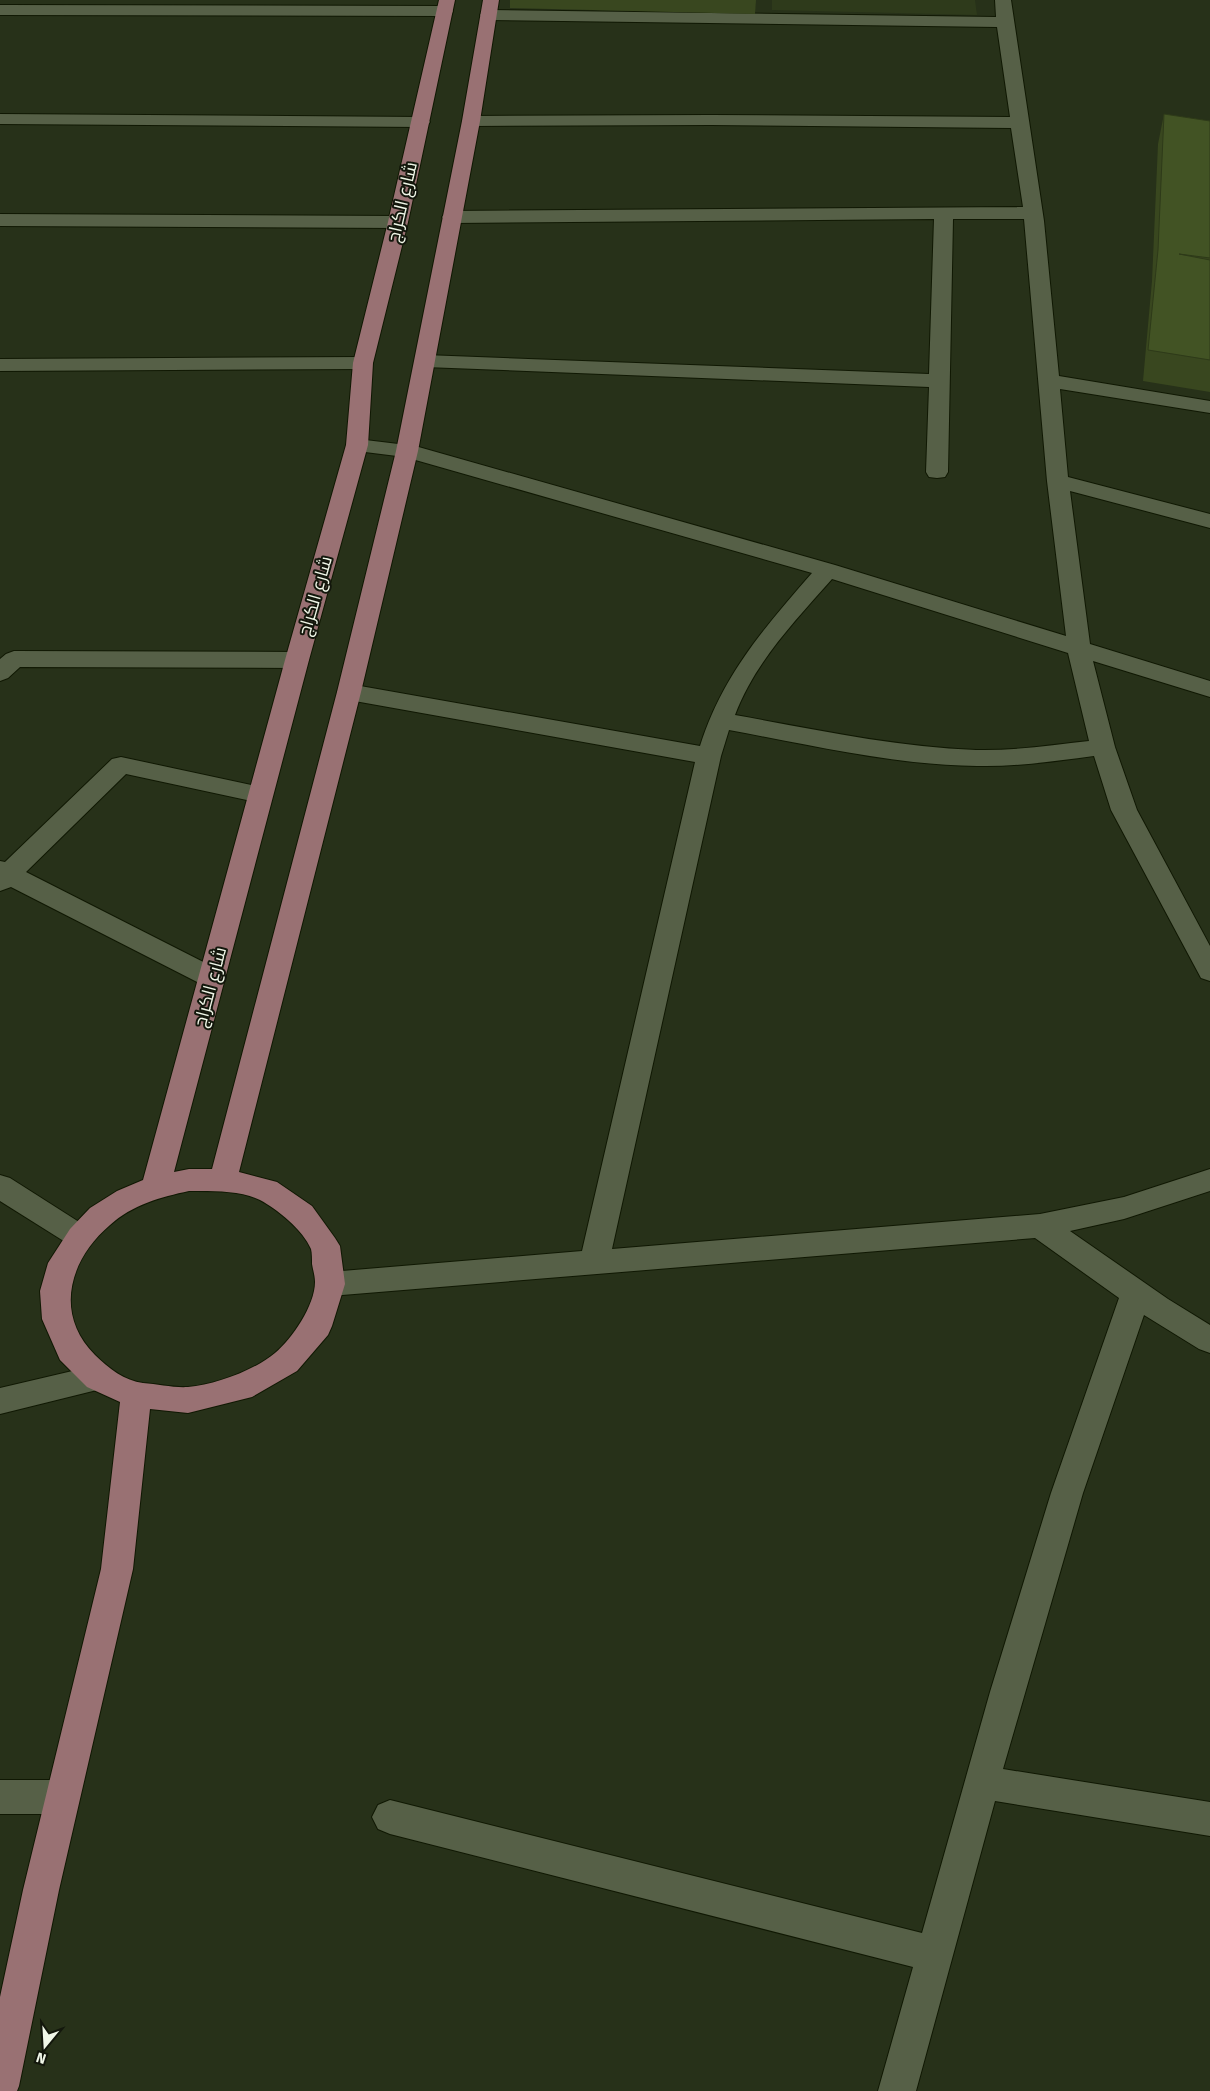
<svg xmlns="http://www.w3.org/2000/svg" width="1210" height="2091" viewBox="0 0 1210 2091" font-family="'Fira Sans',Cairo,sans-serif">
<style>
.built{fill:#2e3a1b}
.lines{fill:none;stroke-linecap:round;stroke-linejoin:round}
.minor-casing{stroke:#101803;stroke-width:2}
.major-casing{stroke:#101803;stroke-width:2}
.minor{fill:#566047;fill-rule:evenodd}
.major{fill:#997173;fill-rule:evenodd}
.wall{fill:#39471f}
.building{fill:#425324;stroke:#2e3a19}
.labels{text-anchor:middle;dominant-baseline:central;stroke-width:4;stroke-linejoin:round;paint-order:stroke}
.street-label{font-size:18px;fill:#f0f7e8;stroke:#13170c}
</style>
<rect width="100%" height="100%" fill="#273119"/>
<polygon class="built" points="772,0 975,0 977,15 772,10"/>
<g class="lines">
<g class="minor-casing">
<g id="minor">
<path d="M995 0H1011L1044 221 1059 376 1210 401V413L1060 389 1068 477 1210 514V528L1070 491 1090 644 1210 681V697L1093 661 1115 747 1137 810 1210 946V981L1201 978 1111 810 1094 756C1055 761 1016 767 977 766 894 765 811 745 729 730L721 756 612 1249 1040 1214 1124 1197 1210 1169V1191L1124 1219 1070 1231 1168 1299 1210 1325V1353L1199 1349 1144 1315 1083 1493 1003 1769 1210 1802V1836L995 1801 916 2091H878L913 1967 390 1834 378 1829 372 1817 378 1805 390 1800 922 1933 990 1692 1051 1493 1119 1298 1035 1238 330 1296 319 1293 315 1284 319 1275 330 1272 582 1251 695 762 349 700 341 697 337 692 341 687 349 684 700 746C722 676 764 628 812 573L405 457 349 450 346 445 349 440 357 439 415 446 835 565 1066 636 1047 481 1024 219H953L948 472 945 477 937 478 929 477 926 472 929 387 425 367 418 365 415 361 418 357 425 355 929 374 934 219 452 223 445 221 442 217 445 213 452 211 1023 207 1011 128 711 125 471 126 465 125 462 121 465 117 471 116 711 115 1010 117 997 27 489 20 483 19 480 15 483 11 489 10 996 17ZM832 579 1068 653 1089 741C1052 745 1014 751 976 750 895 747 814 729 735 715 755 662 795 621 832 579Z"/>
<polygon points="0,5 445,6 451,7 453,11 451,15 445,16 0,15"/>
<polygon points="0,114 421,117 427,118 430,122 427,126 421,127 0,124"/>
<polygon points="0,214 398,216 405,218 408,222 405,226 398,228 0,226"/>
<polygon points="363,357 370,359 373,363 370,367 363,369 0,371 0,359"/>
<polygon points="14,651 297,652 305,655 309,660 305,665 297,668 20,667 8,678 0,681 0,659 6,654"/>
<polygon points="121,757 261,787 270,789 273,795 270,801 261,803 126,774 26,872 221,971 225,978 221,985 212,988 203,985 11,887 0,891 0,861 5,862 112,759"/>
<polygon points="0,1175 10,1178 90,1229 95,1237 90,1245 80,1249 70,1245 0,1201"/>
<polygon points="98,1365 109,1369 113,1378 109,1387 0,1414 0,1388"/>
<polygon points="0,1780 62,1780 74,1785 80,1797 74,1809 62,1814 0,1814"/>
</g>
</g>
<g class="major-casing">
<path id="major" d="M439 0H455L408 222 373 363 368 445 309 660 174 1172 189 1169H212L337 692 396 451 462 121 483 0H499L480 121 418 451 361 692 239 1172 277 1182 312 1206 335 1238 340 1246 345 1284 332 1326 328 1335 297 1371 252 1397 188 1413 150 1409 133 1569 59 1890 19 2086 17 2091H0V1997L23 1890 101 1569 120 1402 87 1387 60 1360 42 1319 40 1291 48 1263 70 1229 90 1208 117 1191 143 1180 285 660 346 445 353 363 388 222ZM189 1191C211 1191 240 1190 260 1200 277 1209 303 1230 311 1249 312 1253 312 1259 312 1264 313 1270 315 1276 315 1282 315 1305 292 1339 275 1353 255 1370 215 1385 188 1387 174 1388 158 1384 143 1383 125 1381 108 1368 95 1355 54 1314 69 1260 110 1225 132 1205 161 1197 189 1191Z"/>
</g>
<use href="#minor" class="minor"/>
<use href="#major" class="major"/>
</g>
<g class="wall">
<polygon points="510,0 756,0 755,14 510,8"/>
<polygon points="1164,114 1210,121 1210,392 1143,381 1152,281 1158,144"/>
</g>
<polygon class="building" points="1164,114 1210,121 1210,258 1179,254 1210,260 1210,360 1148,350 1158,250"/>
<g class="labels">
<g class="street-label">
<text transform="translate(402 202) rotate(-77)">شارع الكراج</text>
<text transform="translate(315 596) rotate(-74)">شارع الكراج</text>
<text transform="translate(210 987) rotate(-75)">شارع الكراج</text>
</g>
</g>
<g transform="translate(45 2046) rotate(198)" stroke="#13170c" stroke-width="4" paint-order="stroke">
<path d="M0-4L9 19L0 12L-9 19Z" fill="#f0f7e8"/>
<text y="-8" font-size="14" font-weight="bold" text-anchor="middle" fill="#f0f7e8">N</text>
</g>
</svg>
